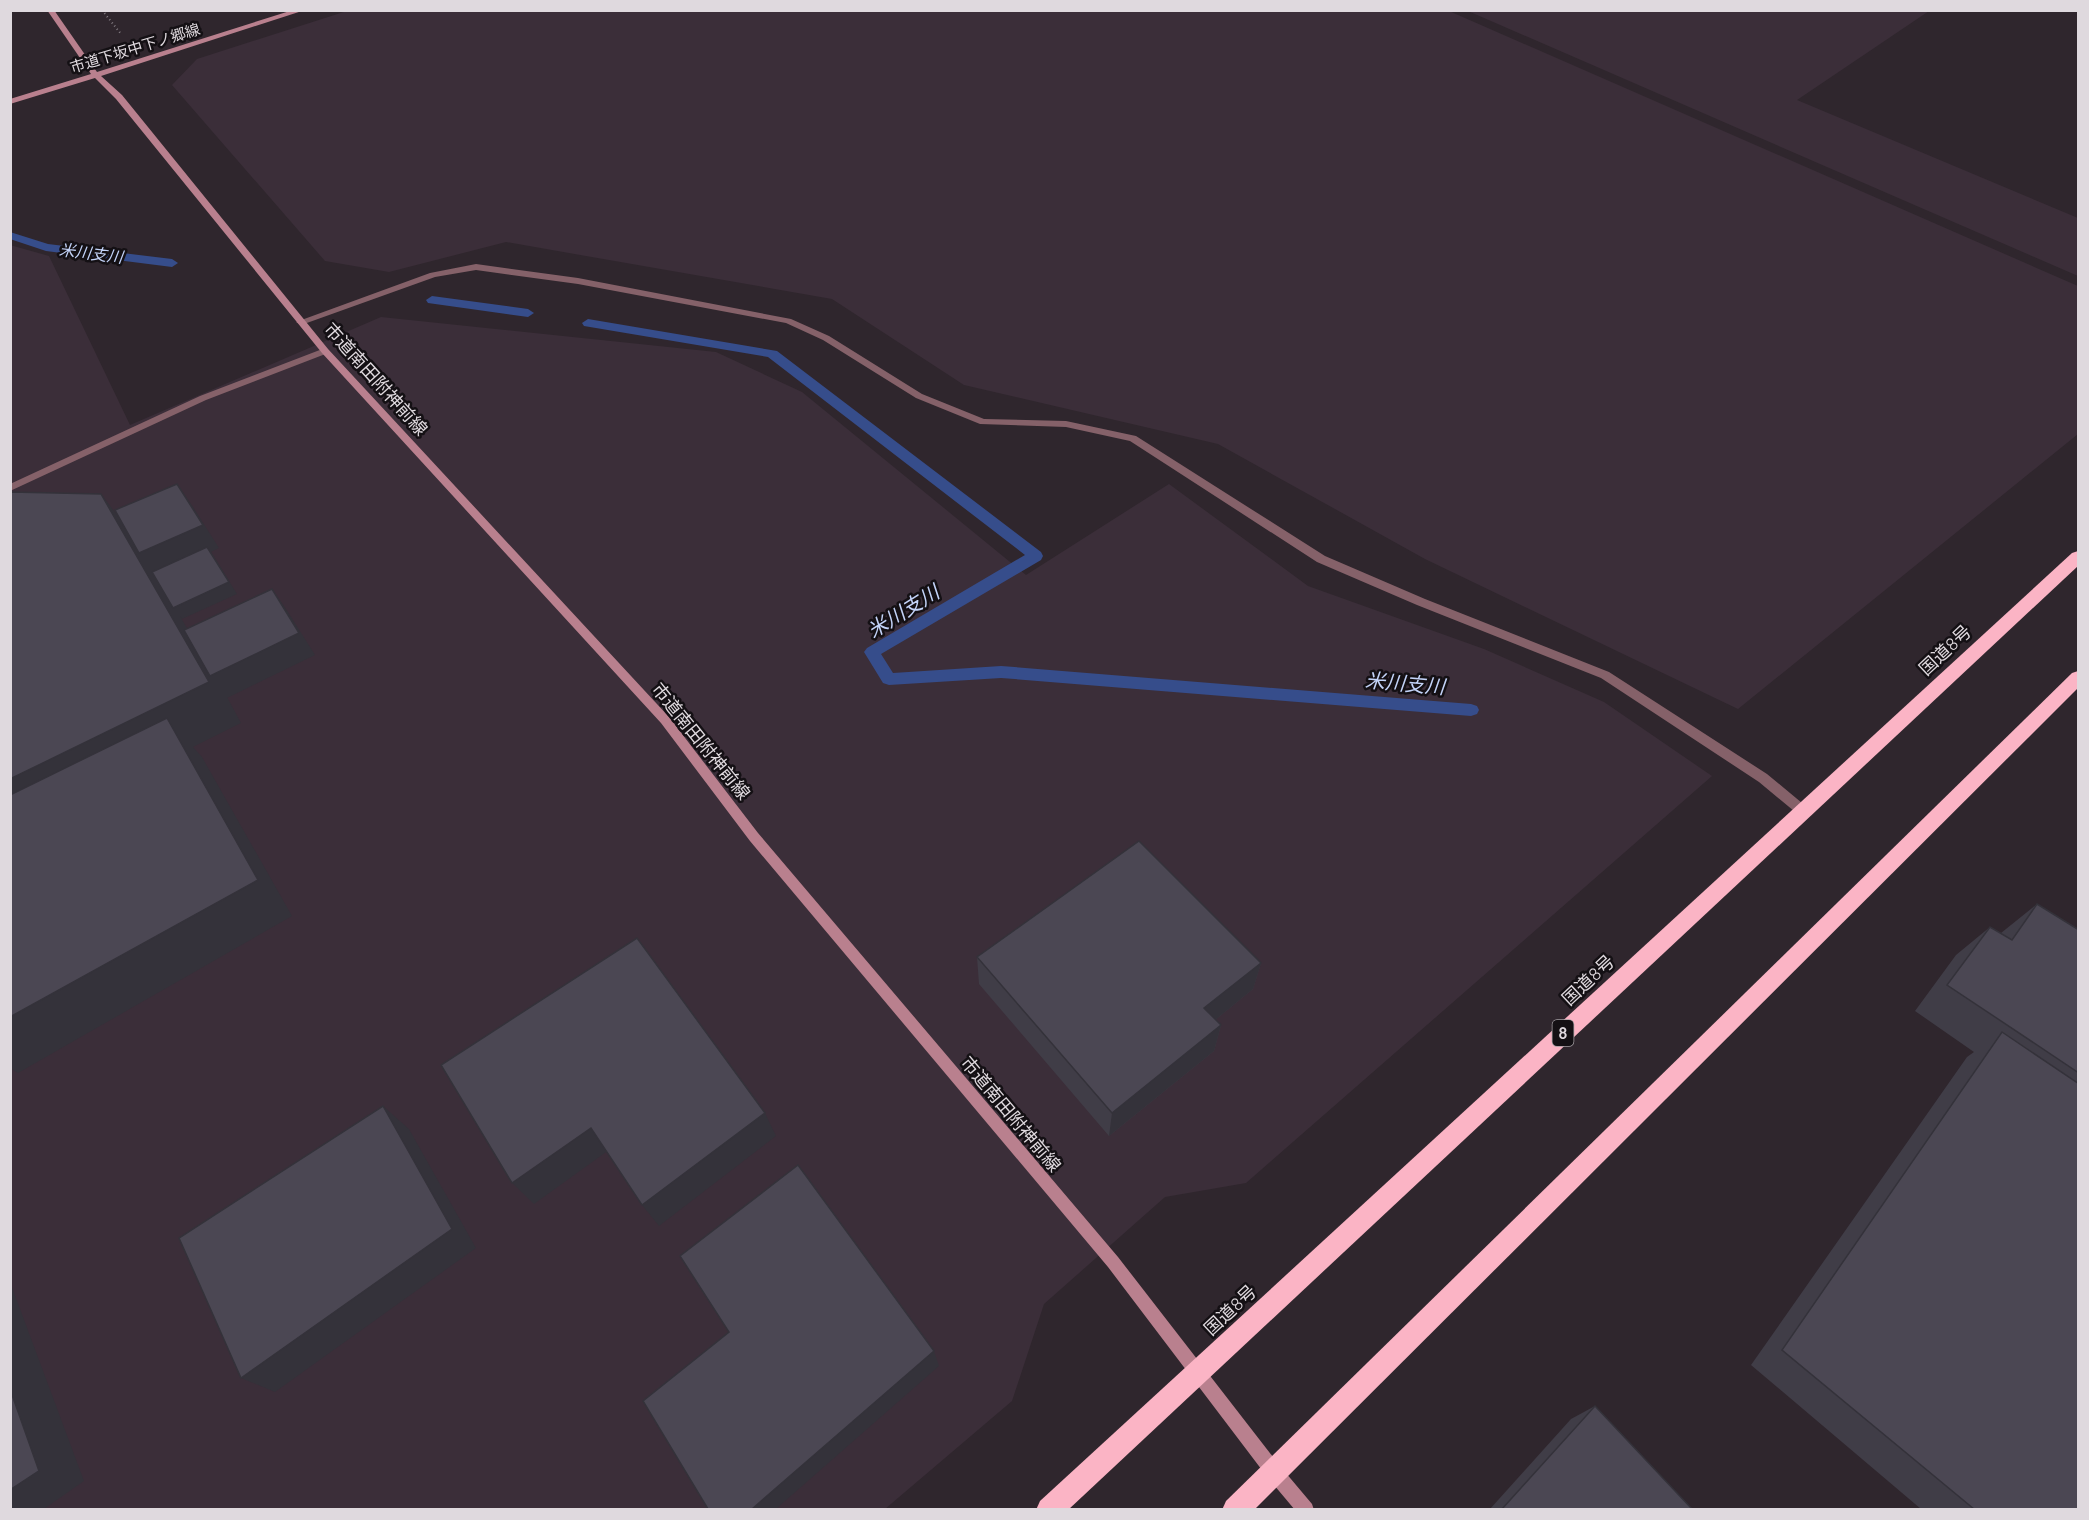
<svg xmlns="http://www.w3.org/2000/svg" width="2089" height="1520" viewBox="0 0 2089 1520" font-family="Quicksand,'Noto Sans JP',sans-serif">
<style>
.built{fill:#3b2e39}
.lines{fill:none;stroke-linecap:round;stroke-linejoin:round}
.stream{fill:#364d8b;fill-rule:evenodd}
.path{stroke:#867f85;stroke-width:2;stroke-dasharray:1 3;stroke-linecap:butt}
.street{fill:#856169;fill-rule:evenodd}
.secondary{fill:#b9808e;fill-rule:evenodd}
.highway{fill:#fbb4c5;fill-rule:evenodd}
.wall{fill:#403d47}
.shaded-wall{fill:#34323a}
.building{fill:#4b4753;stroke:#34323a;stroke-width:1.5}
.labels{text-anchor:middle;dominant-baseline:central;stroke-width:5;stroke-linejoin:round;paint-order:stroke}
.far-street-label{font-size:15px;fill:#dfd9de;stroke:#141014}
.far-water-label{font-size:16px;font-style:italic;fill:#c3d3f8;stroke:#141014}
.shield{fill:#141014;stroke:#a29da1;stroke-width:1.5}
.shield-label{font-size:16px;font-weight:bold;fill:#dfd9de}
.street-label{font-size:18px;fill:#dfd9de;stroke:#141014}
.water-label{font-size:20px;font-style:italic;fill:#c3d3f8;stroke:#141014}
</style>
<rect width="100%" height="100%" fill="#2f262d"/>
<g class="built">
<polygon points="350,10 1449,11 2078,286 2078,434 1738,709 1425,559 1218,444 964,385 832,299 506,242 389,272 325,261 172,85 197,59"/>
<polygon points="1468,11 1929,11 1797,100 2078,218 2078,276"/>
<polygon points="10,245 49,256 130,425 381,317 716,352 802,392 1026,575 1169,484 1308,586 1484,649 1604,702 1712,776 1246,1183 1165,1197 1044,1304 1012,1401 885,1509 11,1509"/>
</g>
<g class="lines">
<g class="stream">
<polygon points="10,232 48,244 172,259 178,263 172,267 46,251 10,239"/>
<polygon points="432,296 528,309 534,313 528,317 428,303 426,300"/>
<polygon points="588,319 777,351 1041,552 1043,556 1041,560 881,654 893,673 1001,666 1471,704 1477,706 1479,710 1477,714 1471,716 1001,678 889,685 883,683 864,652 867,648 1025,555 768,357 584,326 582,323"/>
</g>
<polyline class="path" points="102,10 121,34"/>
<g class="street">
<polygon points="476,264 578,278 791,319 829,336 922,394 984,419 1066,421 1136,436 1325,556 1425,599 1609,672 1767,774 1808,808 1810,812 1808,816 1804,817 1800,816 1759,782 1601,678 1417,605 1317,562 1130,441 1066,427 980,424 916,398 823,340 786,323 578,284 476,270 435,277 304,324 301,325 296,322 430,273"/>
<polygon points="325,348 328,349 328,353 206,400 10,491 10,484 200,396"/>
</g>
<polygon class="secondary" points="47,10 54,10 97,72 293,10 305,10 101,76 122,95 328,349 669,717 758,833 1118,1257 1280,1466 1312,1504 1314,1510 1295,1510 1268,1478 1108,1267 750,841 661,723 322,353 116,99 95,78 10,104 10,99 91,74"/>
<g class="highway">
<polygon points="2078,551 2078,566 1068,1510 1036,1510 1040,1501 2072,553"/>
<polygon points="2078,671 2078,688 1254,1510 1222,1510 1226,1501 2072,673"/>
</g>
</g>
<g class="wall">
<polygon points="2037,904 2079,930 2079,1509 1921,1509 1751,1365 1967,1057 1974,1052 1915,1011 1956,955 1990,927 2001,933"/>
<polygon points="977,957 1261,963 1253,989 1215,1020 1221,1025 1214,1051 1109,1136 979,984"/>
<polygon points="1595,1406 1692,1509 1490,1509 1571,1419"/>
</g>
<g class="shaded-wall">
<polygon points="177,484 193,507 219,548 211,552 237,594 182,619 180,616 213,674 272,589 288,612 315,655 227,698 227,697 241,723 193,747 202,757 292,916 18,1073 10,1068 10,779 101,494 134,537"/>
<polygon points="1261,963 1253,989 1198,1034 1204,1008"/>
<polygon points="1221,1025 1214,1051 1109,1136 1112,1113"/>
<polygon points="383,1106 409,1129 476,1248 275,1392 241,1378"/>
<polygon points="765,1113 776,1136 659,1226 642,1205"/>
<polygon points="591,1128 609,1150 534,1204 512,1183"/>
<polygon points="10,1282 84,1481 44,1509 10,1509"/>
<polygon points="934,1351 939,1366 776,1509 752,1509"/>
</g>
<g class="building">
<polygon points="177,484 203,525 139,553 115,510"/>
<polygon points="10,492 101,494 209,682 10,779"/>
<polygon points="207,547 229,582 173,608 152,572"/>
<polygon points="272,589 299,633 210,676 184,630"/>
<polygon points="167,718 258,880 10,1017 10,795"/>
<polygon points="1139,841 1261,963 1204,1008 1221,1025 1112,1113 977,957"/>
<polygon points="2037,904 2079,930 2079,1073 1947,985 1990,927 2012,940"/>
<polygon points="637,938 765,1113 642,1205 591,1128 512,1183 441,1065"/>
<polygon points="2002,1032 2079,1084 2079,1509 1974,1509 1782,1350"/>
<polygon points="383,1106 452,1229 241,1378 179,1238"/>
<polygon points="798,1165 934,1351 752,1509 708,1509 643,1401 729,1332 680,1256"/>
<polygon points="10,1389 39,1471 10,1490"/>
<polygon points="1595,1406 1692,1509 1502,1509"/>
</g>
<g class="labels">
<g class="far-street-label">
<text transform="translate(135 48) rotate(-17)">市道下坂中下ノ郷線</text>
</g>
<g class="far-water-label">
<text transform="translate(91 253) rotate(7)">米川支川</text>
</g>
<rect class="shield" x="1552.5" y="1020" width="21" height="26" rx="4.5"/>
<g class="shield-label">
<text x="1563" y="1033">8</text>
</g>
<g class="street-label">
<text transform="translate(376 379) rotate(48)">市道南田附神前線</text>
<text transform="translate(1945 650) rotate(-43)">国道8号</text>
<text transform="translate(701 741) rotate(51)">市道南田附神前線</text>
<text transform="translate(1588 980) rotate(-43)">国道8号</text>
<text transform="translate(1011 1114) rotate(50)">市道南田附神前線</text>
<text transform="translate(1230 1310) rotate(-43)">国道8号</text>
</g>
<g class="water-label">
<text transform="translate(903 611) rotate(-32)">米川支川</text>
<text transform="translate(1405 683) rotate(5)">米川支川</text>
</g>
</g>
<rect width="2089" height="1520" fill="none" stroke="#dfd9de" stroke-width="24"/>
</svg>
